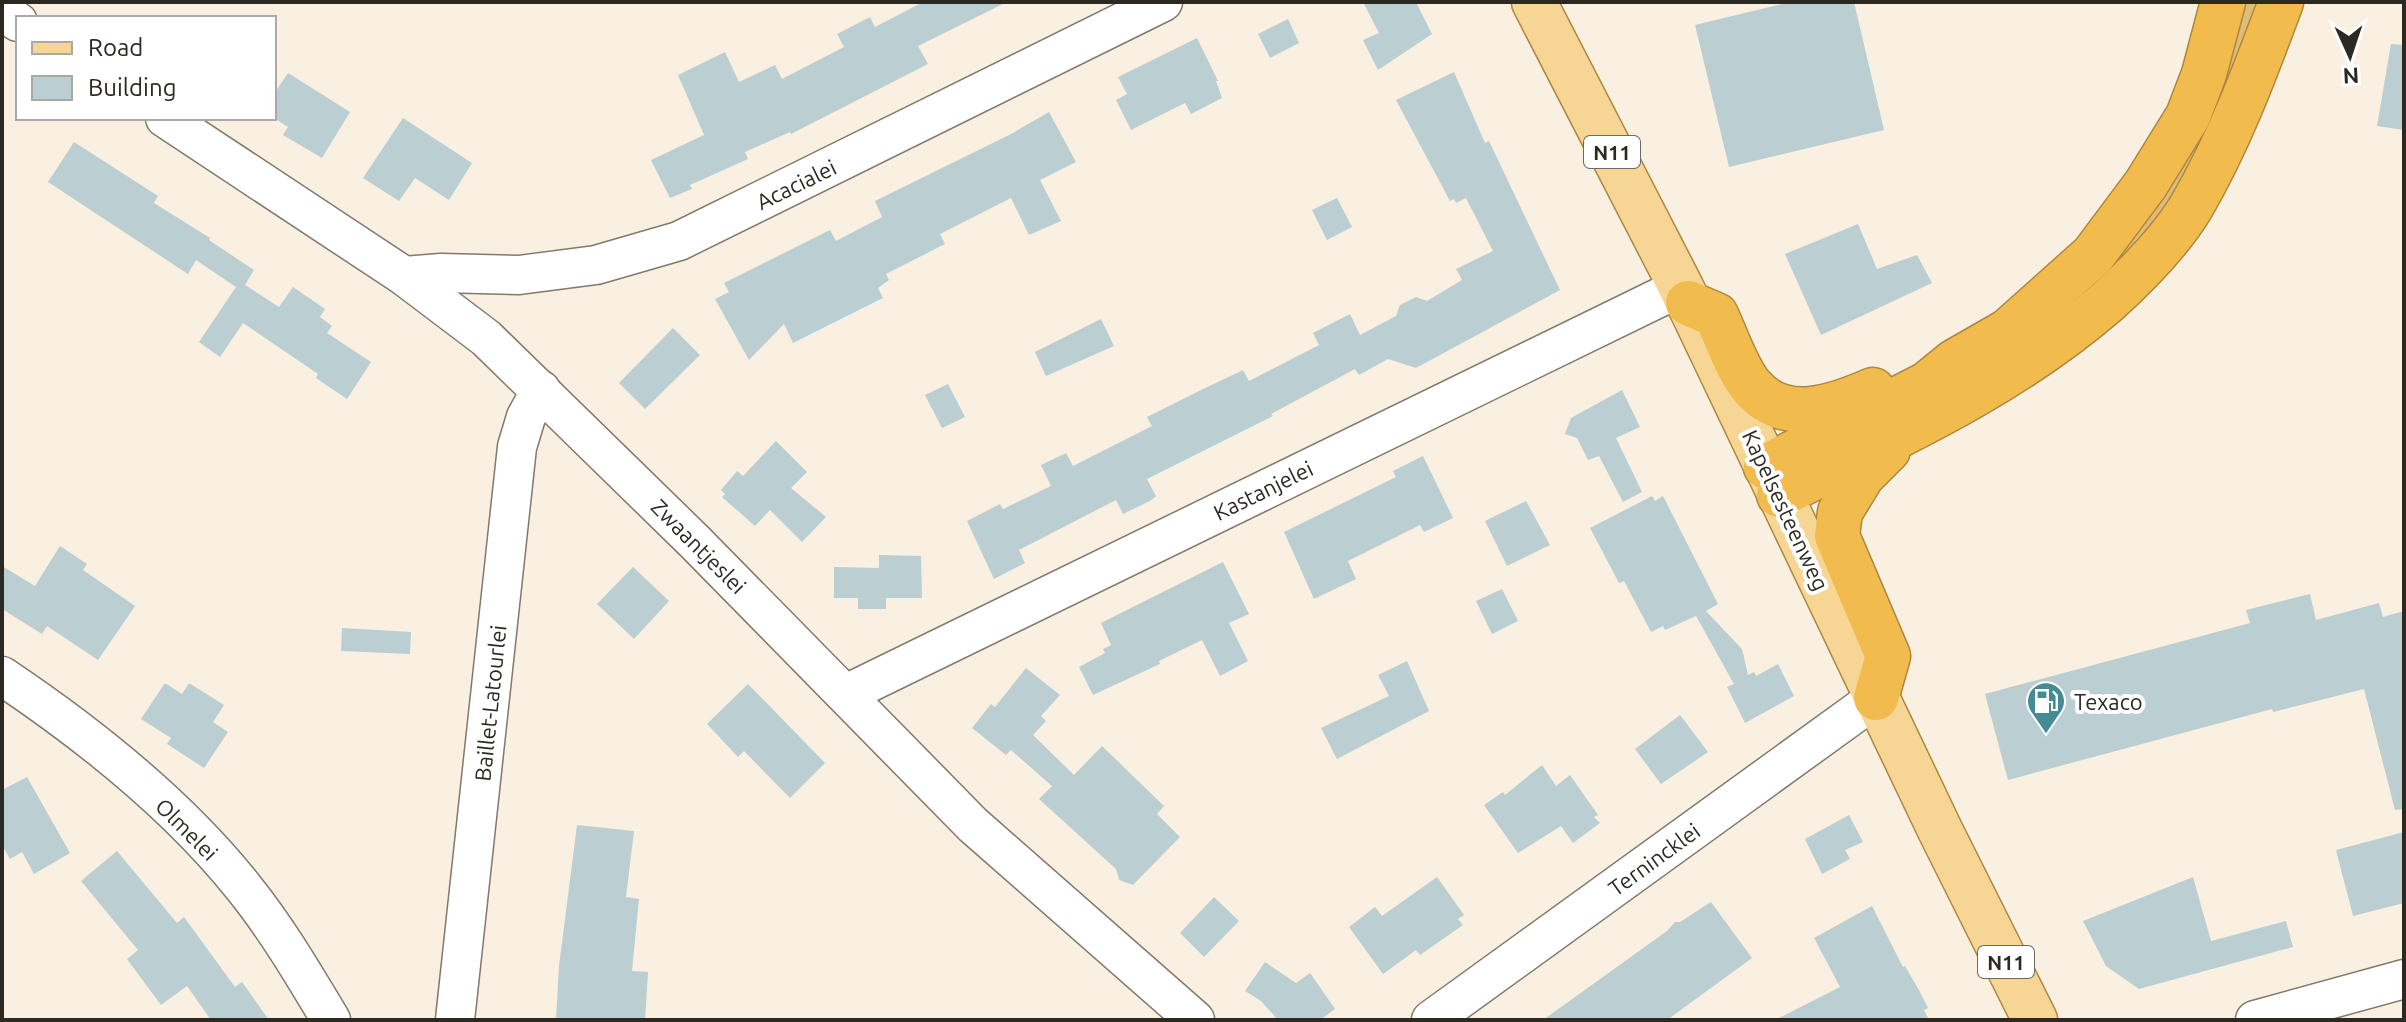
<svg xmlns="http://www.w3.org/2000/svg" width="2406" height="1022" viewBox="0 0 2406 1022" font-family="Ubuntu,sans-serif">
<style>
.green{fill:#e0bc79}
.building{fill:#bbced1}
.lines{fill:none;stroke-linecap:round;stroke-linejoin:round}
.minor-casing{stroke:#80796c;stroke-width:41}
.major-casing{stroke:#ad883f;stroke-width:47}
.highway-casing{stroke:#ad883f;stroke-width:47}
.minor{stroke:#fff;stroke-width:38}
.major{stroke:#f7d695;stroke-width:44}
.highway{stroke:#f2bb4e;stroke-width:44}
.labels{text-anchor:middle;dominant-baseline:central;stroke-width:8;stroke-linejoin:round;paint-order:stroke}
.shield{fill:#fff;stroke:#6b6965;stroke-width:2}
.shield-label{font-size:20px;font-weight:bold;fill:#2c2923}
.street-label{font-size:22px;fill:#2c2923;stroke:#fff}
.poi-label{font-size:22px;fill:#2c2923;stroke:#fff;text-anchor:start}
</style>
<rect width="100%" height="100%" fill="#f9f0e2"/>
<polygon class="green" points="2240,2 2261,2 2231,95 2164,212 2133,249 2100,280 2126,244"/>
<g class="building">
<polygon points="923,2 1007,2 918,46 928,64 791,134 790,132 745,152 748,159 690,185 692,189 670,198 651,160 704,135 678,75 725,52 739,82 775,65 782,79 844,47 837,34 870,17 875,27"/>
<polygon points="1363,2 1416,2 1432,34 1378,70 1363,40 1379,33"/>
<polygon points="1790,2 1854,2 1884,130 1729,167 1695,25"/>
<polygon points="1288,19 1299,43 1270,58 1258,34"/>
<polygon points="1197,38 1218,81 1216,81 1222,98 1191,114 1185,103 1131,130 1116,100 1127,94 1118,77"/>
<polygon points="2391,44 2404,45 2404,130 2377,126"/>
<polygon points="1454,72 1485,143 1489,141 1560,290 1416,368 1388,359 1359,375 1355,369 1271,414 1273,416 1147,479 1156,496 1150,501 1123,514 1116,500 1019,550 1025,563 994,579 967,521 1000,504 1003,509 1051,486 1041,465 1066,453 1073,466 1152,426 1147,417 1197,392 1243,370 1249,381 1319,345 1313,333 1350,314 1360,335 1396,316 1400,305 1416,297 1427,301 1462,280 1456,269 1493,251 1466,198 1456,203 1454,199 1450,201 1396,100"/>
<polygon points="288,73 350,112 322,158 283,135 288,127 274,118 274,94"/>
<polygon points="1049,112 1076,162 1040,180 1061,221 1029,235 1011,198 940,234 945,244 886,274 889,280 878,288 883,298 793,343 784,324 749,360 715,299 729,292 724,283 830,230 836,241 882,217 875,201 1011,134"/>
<polygon points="403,118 472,163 449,200 415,178 399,201 363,178"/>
<polygon points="74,142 158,196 154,203 210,238 209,240 254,270 245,285 279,307 293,287 325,309 320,317 332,326 327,333 371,362 347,399 316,378 318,374 243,323 220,357 199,342 236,287 196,260 188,274 48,182"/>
<polygon points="1337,198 1352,227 1327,240 1312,210"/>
<polygon points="1858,224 1877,269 1917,255 1932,283 1821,335 1785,254"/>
<polygon points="1101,319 1114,346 1046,376 1035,352"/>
<polygon points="673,328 700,355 645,409 619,383"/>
<polygon points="948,384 965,417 942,428 925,395"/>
<polygon points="1622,390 1640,427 1616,438 1642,492 1623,502 1599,456 1588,460 1577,438 1565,434 1571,418"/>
<polygon points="776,441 807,472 791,488 826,517 802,542 770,510 755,526 722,497 725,494 721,490 737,471 743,476"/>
<polygon points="1423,456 1453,518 1424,532 1420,525 1348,561 1356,579 1314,599 1284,532 1396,477 1393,471"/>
<polygon points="1652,496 1655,501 1663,496 1718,604 1706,611 1742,649 1748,675 1754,672 1756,676 1778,664 1794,696 1745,723 1727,687 1734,684 1696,616 1665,630 1663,626 1651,632 1624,581 1619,583 1590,528"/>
<polygon points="1526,501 1550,545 1507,566 1485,521"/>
<polygon points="60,546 87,564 83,570 135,606 98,660 47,626 42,634 2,609 2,566 35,586"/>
<polygon points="879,555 921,556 922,598 886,598 886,609 858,609 858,598 834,598 834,567 879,568"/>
<polygon points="1223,562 1249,614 1229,623 1248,661 1220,676 1202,640 1159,661 1160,664 1093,695 1079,667 1105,653 1103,649 1111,645 1101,623"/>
<polygon points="633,567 669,601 634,639 597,604"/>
<polygon points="1502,589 1518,621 1492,634 1476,601"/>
<polygon points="2310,594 2316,620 2379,603 2383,617 2404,611 2404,809 2395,810 2364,689 2273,712 2272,709 2008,780 1985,694 2250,623 2246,610"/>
<polygon points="342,628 411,632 410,654 341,651"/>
<polygon points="1407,661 1429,711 1337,759 1321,728 1389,696 1378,675"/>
<polygon points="1026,668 1060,695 1041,716 1046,721 1033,735 1074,775 1102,746 1164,806 1157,814 1180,837 1133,885 1119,880 1116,869 1039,799 1052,786 1011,750 1006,755 972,728 991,704 995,707"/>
<polygon points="165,683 182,694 189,683 224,705 213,722 228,732 204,768 167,744 171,738 141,719"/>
<polygon points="748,684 825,763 790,798 744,751 738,757 707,724"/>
<polygon points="1680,715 1708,752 1661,784 1635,749"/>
<polygon points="1542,765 1556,786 1570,775 1598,815 1594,817 1600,823 1573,843 1561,826 1518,853 1484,805 1503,792 1505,795"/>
<polygon points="27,777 70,853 34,874 22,852 10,859 2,845 2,790"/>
<polygon points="1849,815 1863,842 1845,850 1850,859 1822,874 1805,839"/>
<polygon points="577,825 634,831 626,897 639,899 632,971 648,972 645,1020 556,1020 559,966"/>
<polygon points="2404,832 2404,903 2353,916 2336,850"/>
<polygon points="117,851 177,923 184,917 235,987 242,982 269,1020 211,1020 187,986 161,1005 127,959 138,950 81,881"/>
<polygon points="1437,877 1464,915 1458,919 1463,925 1420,955 1416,950 1383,974 1349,927 1375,907 1382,916"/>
<polygon points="2193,877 2211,941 2286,921 2293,947 2139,989 2106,966 2083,921"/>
<polygon points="1214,897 1239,921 1204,957 1180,933"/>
<polygon points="1711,902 1752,958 1667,1020 1543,1020 1667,931 1675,922 1680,922"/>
<polygon points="1872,906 1903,967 1905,966 1920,992 1928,1008 1924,1010 1929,1020 1775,1020 1840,987 1814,938"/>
<polygon points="1265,962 1296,983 1310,973 1335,1009 1320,1020 1278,1020 1261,1001 1245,991"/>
</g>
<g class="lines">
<g class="minor-casing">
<g id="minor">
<polyline points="2,11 18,22"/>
<polyline points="165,118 404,276 486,338 695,542 973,825 1195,1020"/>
<polyline points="404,276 441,273 519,275 596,265 679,241 1163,2"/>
<path d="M2 676C90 735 178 805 244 888 277 929 304 975 331 1020"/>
<polyline points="846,694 1681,287"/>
<polyline points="455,1020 517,447 526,417 541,390"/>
<polyline points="1431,1020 1876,698"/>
<polyline points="2255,1020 2404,979"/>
</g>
</g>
<g class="major-casing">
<polyline id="major" points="1534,2 1681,287 1940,830 2035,1020"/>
</g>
<g class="highway-casing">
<g id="highway">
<path d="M1688 303 1716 315C1726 336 1737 370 1752 387 1784 425 1834 407 1873 390"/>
<polyline points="1766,467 1927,384 1954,362 2008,331 2093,255 2146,184 2188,116 2204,74 2223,2"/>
<path d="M1779 495C1894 438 2009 387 2107 302 2138 274 2169 243 2191 207 2229 142 2255 72 2281 2"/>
<polyline points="1876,698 1888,656 1837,536 1840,512 1862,476 1888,450"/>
</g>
</g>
<use href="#minor" class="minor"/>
<use href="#major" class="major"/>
<use href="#highway" class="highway"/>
</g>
<defs>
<g id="fuel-pin" transform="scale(2)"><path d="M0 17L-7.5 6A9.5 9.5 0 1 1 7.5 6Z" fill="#458b95" stroke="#fff"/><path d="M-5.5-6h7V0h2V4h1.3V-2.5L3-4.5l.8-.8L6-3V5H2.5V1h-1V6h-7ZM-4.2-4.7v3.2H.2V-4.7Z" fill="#fff"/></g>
</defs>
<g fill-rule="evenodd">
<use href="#fuel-pin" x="2046" y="701"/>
</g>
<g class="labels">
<g class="shield">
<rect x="1584" y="136" width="56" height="32" rx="6"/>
<rect x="1978" y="946" width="56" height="32" rx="6"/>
</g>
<g class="shield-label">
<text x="1612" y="152">N11</text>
<text x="2006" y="962">N11</text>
</g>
<g class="street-label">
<text transform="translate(796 184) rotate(-26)">Acacialei</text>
<text transform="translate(1263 490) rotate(-26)">Kastanjelei</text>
<text transform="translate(1786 510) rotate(65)">Kapelsesteenweg</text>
<text transform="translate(699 546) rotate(45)">Zwaantjeslei</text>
<text transform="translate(490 703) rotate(-84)">Baillet-Latourlei</text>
<text transform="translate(187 829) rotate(45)">Olmelei</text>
<text transform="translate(1654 859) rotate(-36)">Ternincklei</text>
</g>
<g class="poi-label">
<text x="2074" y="701">Texaco</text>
</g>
</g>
<rect width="2406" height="1022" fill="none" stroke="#2c2923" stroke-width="8"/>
<rect x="16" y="16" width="260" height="104" fill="#ffffff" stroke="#aba9a7" stroke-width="2"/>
<rect x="32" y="42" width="40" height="12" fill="#f7d695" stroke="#aba9a7" stroke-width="2"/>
<text x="88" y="56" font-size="24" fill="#2c2923">Road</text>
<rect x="32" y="76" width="40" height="24" fill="#bbced1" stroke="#aba9a7" stroke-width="2"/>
<text x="88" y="96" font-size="24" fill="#2c2923">Building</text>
<g transform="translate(2350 56) rotate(177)" stroke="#ffffff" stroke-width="6" paint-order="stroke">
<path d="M0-6L14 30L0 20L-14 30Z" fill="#2c2923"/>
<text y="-12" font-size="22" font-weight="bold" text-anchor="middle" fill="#2c2923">N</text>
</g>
</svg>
